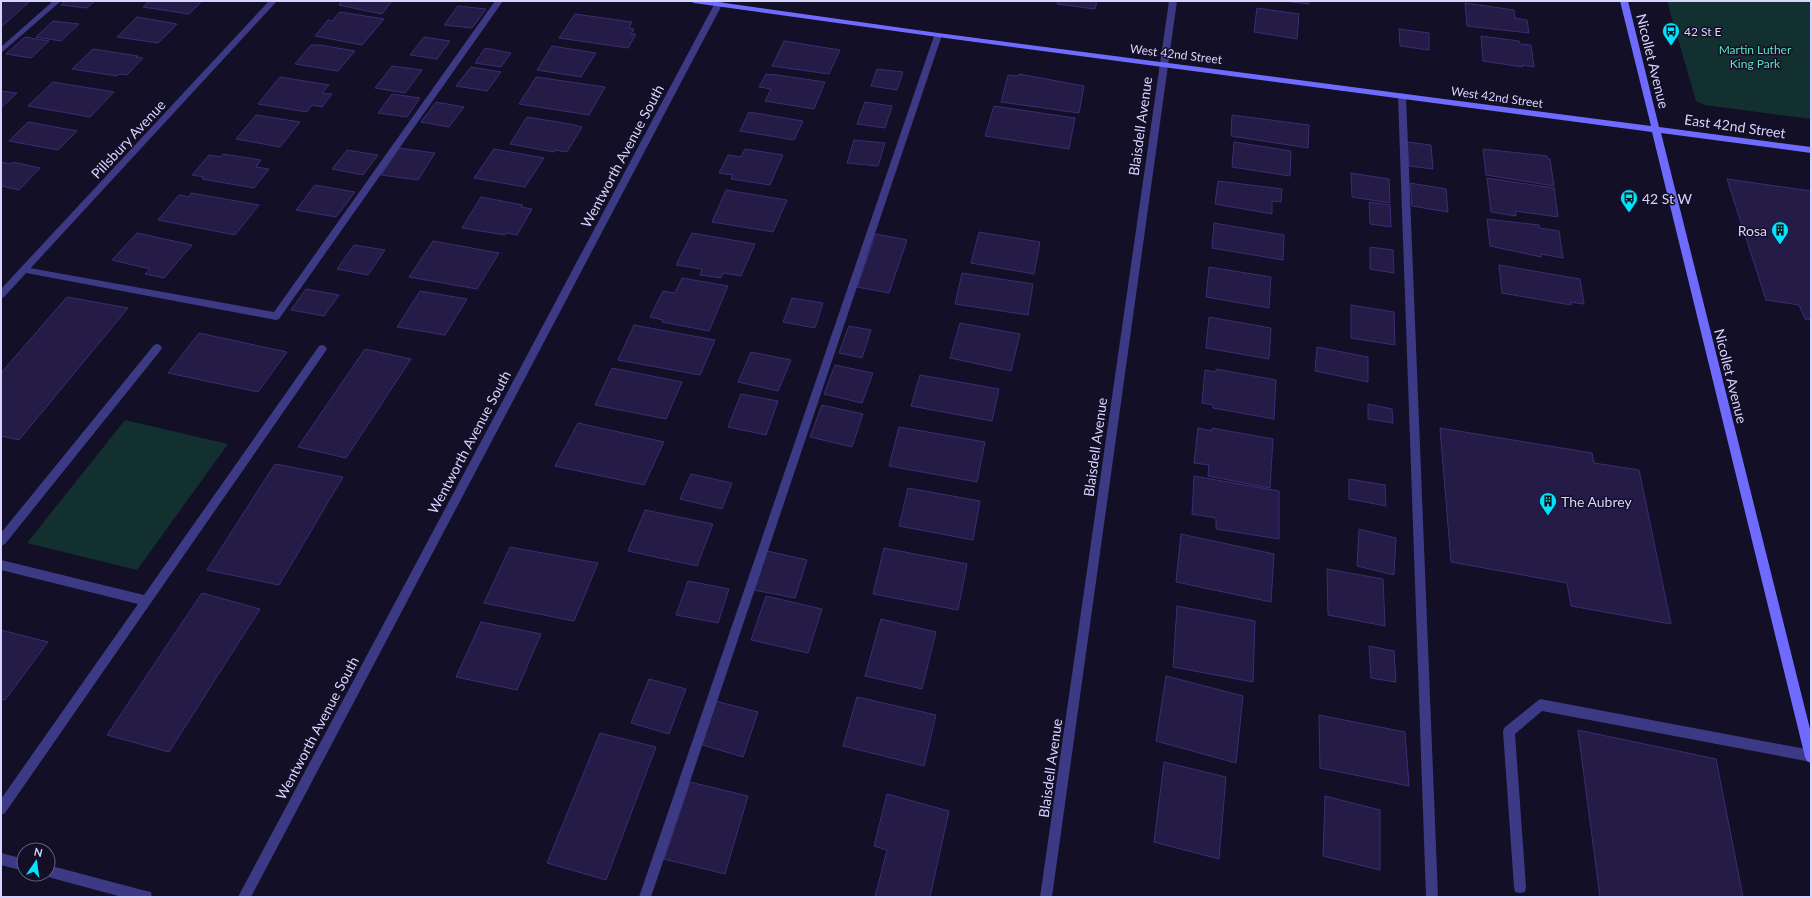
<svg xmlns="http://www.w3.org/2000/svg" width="1812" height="898" viewBox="0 0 1812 898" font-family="Lato,sans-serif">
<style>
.green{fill:#12302f}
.building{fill:#241b47;stroke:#3b2d73}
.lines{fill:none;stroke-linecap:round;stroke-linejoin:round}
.lane{fill:#3d3a85;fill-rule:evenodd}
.street{fill:#3d3a85;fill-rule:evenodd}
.secondary{fill:#6f6bff;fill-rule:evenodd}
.labels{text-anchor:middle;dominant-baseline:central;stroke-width:3;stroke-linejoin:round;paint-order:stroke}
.far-poi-label{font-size:12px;fill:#d9d4ff;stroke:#130f26;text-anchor:start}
.far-park-label{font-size:12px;fill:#5fe0c0;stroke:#130f26}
.far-street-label{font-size:12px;fill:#d9d4ff;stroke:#130f26}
.street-label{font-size:14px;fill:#d9d4ff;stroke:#130f26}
.poi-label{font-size:14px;fill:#d9d4ff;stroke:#130f26;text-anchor:start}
</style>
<rect width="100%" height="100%" fill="#130f26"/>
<g class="green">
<polygon points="1667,1 1811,1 1811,119 1705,105 1696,101"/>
<polygon points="125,420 228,444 137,570 27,543"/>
</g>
<g class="building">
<polygon points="1,1 24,1 29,2 1,27"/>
<polygon points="65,1 95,1 87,8 61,5"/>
<polygon points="144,1 202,1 189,14 143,7 148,2"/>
<polygon points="342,1 392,1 382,14 339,5"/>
<polygon points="1058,1 1097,1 1095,9 1057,4"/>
<polygon points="1283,1 1309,1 1309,4"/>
<polygon points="1465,3 1514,10 1515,18 1527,20 1529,33 1467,26"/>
<polygon points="458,6 486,9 472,28 444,25"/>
<polygon points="1257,8 1299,14 1297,39 1254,32"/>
<polygon points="340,12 384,19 362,45 315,36 328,20 332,21"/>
<polygon points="575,14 632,22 629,28 634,29 631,34 636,34 628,48 559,38"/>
<polygon points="137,17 177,24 158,43 117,37"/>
<polygon points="53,21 79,24 61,41 36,37"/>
<polygon points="1399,29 1429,33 1429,50 1400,46"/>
<polygon points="1481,36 1519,41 1520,44 1531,45 1534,67 1522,65 1523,67 1483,61"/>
<polygon points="25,37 49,41 31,58 6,54"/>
<polygon points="424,37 450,41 437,59 410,55"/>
<polygon points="784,41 840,50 829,74 772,66"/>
<polygon points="311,45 320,45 355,51 338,71 295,64"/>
<polygon points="552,46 596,53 581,77 537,70"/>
<polygon points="485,48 511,53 501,67 475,63"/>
<polygon points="93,49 138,56 136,57 143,58 127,75 119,74 117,76 72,69"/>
<polygon points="392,66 422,70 405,93 375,88"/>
<polygon points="471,67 501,72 487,91 456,86"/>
<polygon points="877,69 903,72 897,90 871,86"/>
<polygon points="766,74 777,75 825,82 814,109 765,101 771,89 759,87"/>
<polygon points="1019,74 1084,86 1079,113 1001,102 1008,75 1018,76"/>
<polygon points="280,77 329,85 322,93 332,94 322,107 312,105 307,112 258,104"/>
<polygon points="536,77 605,87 589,115 519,104"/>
<polygon points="53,82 114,92 90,117 28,106"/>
<polygon points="1,91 17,93 1,108"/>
<polygon points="392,94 420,98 407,117 378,113"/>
<polygon points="436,102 464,107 449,127 421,122"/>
<polygon points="865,102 892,106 885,128 857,124"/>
<polygon points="994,106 1075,118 1069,149 985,136"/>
<polygon points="749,112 803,121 794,140 740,131"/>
<polygon points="256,115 300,122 280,147 236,139"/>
<polygon points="1232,115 1309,125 1308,148 1231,136"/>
<polygon points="527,117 570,124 582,127 567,152 555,150 554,152 510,144"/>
<polygon points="28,122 77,131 58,150 9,141"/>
<polygon points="854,140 885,143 878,166 847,163"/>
<polygon points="1234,142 1291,151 1290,176 1232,167"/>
<polygon points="1407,142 1431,145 1433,169 1409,166"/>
<polygon points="399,148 435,153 418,180 381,175"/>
<polygon points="494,149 544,158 525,187 474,178"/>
<polygon points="745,149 783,155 770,185 731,179 733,175 719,173 728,155 741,157"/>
<polygon points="1483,149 1547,156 1547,158 1550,159 1554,186 1486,175"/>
<polygon points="347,150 378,155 363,175 332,169"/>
<polygon points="223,154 261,160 256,167 269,169 254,188 202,179 204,177 192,175 209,155 221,157"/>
<polygon points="1,162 11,164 13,162 40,168 19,190 1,186"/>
<polygon points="1351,173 1389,179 1390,203 1352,197"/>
<polygon points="1487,178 1554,188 1558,217 1515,211 1516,216 1491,212"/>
<polygon points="1727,179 1811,191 1811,320 1805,319 1799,305 1766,300"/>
<polygon points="1218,181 1282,189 1281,202 1272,201 1272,214 1215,204"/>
<polygon points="1410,183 1446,189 1448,212 1412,206"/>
<polygon points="315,185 355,192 336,217 296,210"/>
<polygon points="726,190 787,200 773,232 712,222"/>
<polygon points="191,193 259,205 235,235 158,220 179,195 189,197"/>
<polygon points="481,197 523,205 521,207 532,209 517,235 506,233 505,235 462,228"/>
<polygon points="1369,202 1390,205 1391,227 1370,224"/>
<polygon points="1487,219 1539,225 1539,228 1559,231 1563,258 1541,254 1541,257 1490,246"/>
<polygon points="1214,223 1284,235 1283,260 1212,248"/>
<polygon points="979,232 1040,242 1034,274 971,263"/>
<polygon points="137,233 192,245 164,278 145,274 150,269 112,260"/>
<polygon points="692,233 755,244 741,276 723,273 721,278 700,275 702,269 676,265"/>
<polygon points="876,234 907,240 889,293 857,287"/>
<polygon points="433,241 499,253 477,289 409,277"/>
<polygon points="354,245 385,250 368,275 337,269"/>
<polygon points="1370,247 1393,250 1394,273 1370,269"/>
<polygon points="1499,265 1580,279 1584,304 1570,302 1571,305 1502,293"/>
<polygon points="1209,267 1271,277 1269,308 1206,297"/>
<polygon points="962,273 1033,284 1028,315 955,304"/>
<polygon points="682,278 728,286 709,331 662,322 663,320 650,317 663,291 675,293"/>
<polygon points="306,289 339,295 324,316 291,310"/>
<polygon points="420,291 467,299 445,335 397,327"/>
<polygon points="67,297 128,308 19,440 1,436 1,373"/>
<polygon points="792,298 823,303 815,328 783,322"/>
<polygon points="1351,305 1394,312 1395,345 1351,338"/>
<polygon points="1209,317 1271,328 1269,359 1206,348"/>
<polygon points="960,323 1020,334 1011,371 950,358"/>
<polygon points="634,325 715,340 700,375 618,360"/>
<polygon points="849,326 871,330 862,358 839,353"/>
<polygon points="199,333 287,352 258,392 168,373"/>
<polygon points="1317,347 1368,357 1368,382 1315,371"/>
<polygon points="365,349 411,359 346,458 298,447"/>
<polygon points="751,352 791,360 778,391 738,382"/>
<polygon points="835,365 873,373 862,403 824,394"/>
<polygon points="612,368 682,382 666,419 595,405"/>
<polygon points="1216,369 1276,380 1274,419 1213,408 1213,405 1202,403 1205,370 1216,372"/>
<polygon points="920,375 999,389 992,421 911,406"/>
<polygon points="741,394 778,401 766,435 728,427"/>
<polygon points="1368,404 1392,409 1393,423 1368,419"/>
<polygon points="822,405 863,414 852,447 810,437"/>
<polygon points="578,423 664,442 644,485 555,466"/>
<polygon points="899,427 985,442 977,482 889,466"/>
<polygon points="1198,428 1212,431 1212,428 1273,439 1270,488 1208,476 1209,465 1194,463"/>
<polygon points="1440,428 1592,453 1594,463 1639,470 1671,624 1571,606 1567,583 1451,562"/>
<polygon points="275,464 343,477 279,585 207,570"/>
<polygon points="691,474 732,483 722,509 680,499"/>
<polygon points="1194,476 1279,491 1279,539 1216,529 1216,518 1192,514"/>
<polygon points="1349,479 1385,485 1386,506 1349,499"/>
<polygon points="908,488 980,501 973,540 899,526"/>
<polygon points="645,510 713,524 697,566 628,551"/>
<polygon points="1359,529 1396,538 1394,575 1357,566"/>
<polygon points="1181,534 1274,554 1271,602 1176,582"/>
<polygon points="510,547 598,563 574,621 484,603"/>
<polygon points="884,548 967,564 958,610 873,594"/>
<polygon points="767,551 807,560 795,598 754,590"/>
<polygon points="1327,569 1383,579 1385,626 1328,615"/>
<polygon points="688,581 729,589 718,623 676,615"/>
<polygon points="202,593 260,609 169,752 107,735"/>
<polygon points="766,596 822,609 808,653 751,640"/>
<polygon points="1177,606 1255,621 1253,682 1173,667"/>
<polygon points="881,619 936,632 922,689 865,676"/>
<polygon points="481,622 541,634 517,690 456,677"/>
<polygon points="1,630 48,642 5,700 1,699"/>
<polygon points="1369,646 1394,651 1396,682 1371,678"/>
<polygon points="1166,676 1243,696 1236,763 1156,741"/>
<polygon points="649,679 686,689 669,734 631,723"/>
<polygon points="857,697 936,715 924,766 843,746"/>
<polygon points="715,701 758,712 743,757 699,744"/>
<polygon points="1319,715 1405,732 1409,786 1320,768"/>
<polygon points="1578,730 1716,759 1743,897 1600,897"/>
<polygon points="600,733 656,747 606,880 547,863"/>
<polygon points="1164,762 1226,777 1219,859 1154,842"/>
<polygon points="690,782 748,796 725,874 664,859"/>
<polygon points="887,794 949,811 930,897 875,897 887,850 874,846"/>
<polygon points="1325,796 1380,810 1380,870 1323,856"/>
</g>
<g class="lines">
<g class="lane">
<polygon points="53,1 61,1 1,53 1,47"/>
<polygon points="495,1 503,1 279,319 276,320 21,272 20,270 24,267 274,312"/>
<polygon points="935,33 938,33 942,35 651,897 639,897"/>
<polygon points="1402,93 1406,96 1438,897 1426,897 1398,96"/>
<polygon points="157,344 160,345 162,348 160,351 5,544 1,546 1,533 154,345"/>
<polygon points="322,345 325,346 327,349 325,352 5,813 1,815 1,799 138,604 1,570 1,560 144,595 319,346"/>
<polygon points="1540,699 1811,750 1811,762 1542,711 1515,734 1526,887 1525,892 1520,893 1515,892 1514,887 1503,731 1505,727"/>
</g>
<g class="street">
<polygon points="269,1 277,1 4,297 1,298 1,289"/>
<polygon points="716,1 724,1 251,897 238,897"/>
<polygon points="1169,1 1177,1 1052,897 1040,897"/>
<polygon points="1,853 24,859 24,871 1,865"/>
<polygon points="48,865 146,891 151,892 152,897 122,897 48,877 43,874 48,874"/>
</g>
<polygon class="secondary" points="690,1 710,1 938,33 1651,126 1620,1 1628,1 1659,127 1811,147 1811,153 1661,133 1811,733 1811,763 1807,761 1805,757 1652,132 938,37 694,3"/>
</g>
<defs>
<g id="bus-pin" transform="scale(0.9)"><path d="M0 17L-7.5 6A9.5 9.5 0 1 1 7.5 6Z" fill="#00e5ff" stroke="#130f26"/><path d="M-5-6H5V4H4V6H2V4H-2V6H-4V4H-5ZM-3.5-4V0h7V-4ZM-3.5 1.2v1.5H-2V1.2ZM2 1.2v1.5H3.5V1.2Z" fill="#111"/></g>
<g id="building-pin" transform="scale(0.9)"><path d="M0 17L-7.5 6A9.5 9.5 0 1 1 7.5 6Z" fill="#00e5ff" stroke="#130f26"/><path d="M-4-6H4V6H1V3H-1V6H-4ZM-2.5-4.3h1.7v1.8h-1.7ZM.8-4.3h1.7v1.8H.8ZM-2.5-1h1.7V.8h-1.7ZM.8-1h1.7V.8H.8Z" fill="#111"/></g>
</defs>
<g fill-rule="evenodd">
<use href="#bus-pin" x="1671" y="31"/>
<use href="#bus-pin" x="1629" y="198"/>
<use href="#building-pin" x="1780" y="230"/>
<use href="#building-pin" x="1548" y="501"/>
</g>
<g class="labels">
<g class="far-poi-label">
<text x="1684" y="31">42 St E</text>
</g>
<g class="far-park-label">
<text x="1755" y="49">Martin Luther<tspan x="1755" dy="14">King Park</tspan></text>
</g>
<g class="far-street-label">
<text transform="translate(1176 54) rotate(7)">West 42nd Street</text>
<text transform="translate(1497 97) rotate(8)">West 42nd Street</text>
</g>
<g class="street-label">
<text transform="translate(1653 61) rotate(76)">Nicollet Avenue</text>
<text transform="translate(1140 126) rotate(-82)">Blaisdell Avenue</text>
<text transform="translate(1735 126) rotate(8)">East 42nd Street</text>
<text transform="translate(128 139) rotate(-47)">Pillsbury Avenue</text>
<text transform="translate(622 156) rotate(-62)">Wentworth Avenue South</text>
<text transform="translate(1731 376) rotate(76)">Nicollet Avenue</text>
<text transform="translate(469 442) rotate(-62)">Wentworth Avenue South</text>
<text transform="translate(1095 447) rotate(-82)">Blaisdell Avenue</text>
<text transform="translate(317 728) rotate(-62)">Wentworth Avenue South</text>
<text transform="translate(1050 768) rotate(-82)">Blaisdell Avenue</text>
</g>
<g class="poi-label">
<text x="1642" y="198">42 St W</text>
<text x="1767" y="230" text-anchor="end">Rosa</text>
<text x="1561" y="501">The Aubrey</text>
</g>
</g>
<rect width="1812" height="898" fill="none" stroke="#d9d4ff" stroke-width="4"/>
<g transform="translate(36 862) rotate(13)"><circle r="19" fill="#130f26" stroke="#625e7d"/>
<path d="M0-3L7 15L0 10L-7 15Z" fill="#00e5ff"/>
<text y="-6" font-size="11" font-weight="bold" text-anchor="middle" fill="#d9d4ff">N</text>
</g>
</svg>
